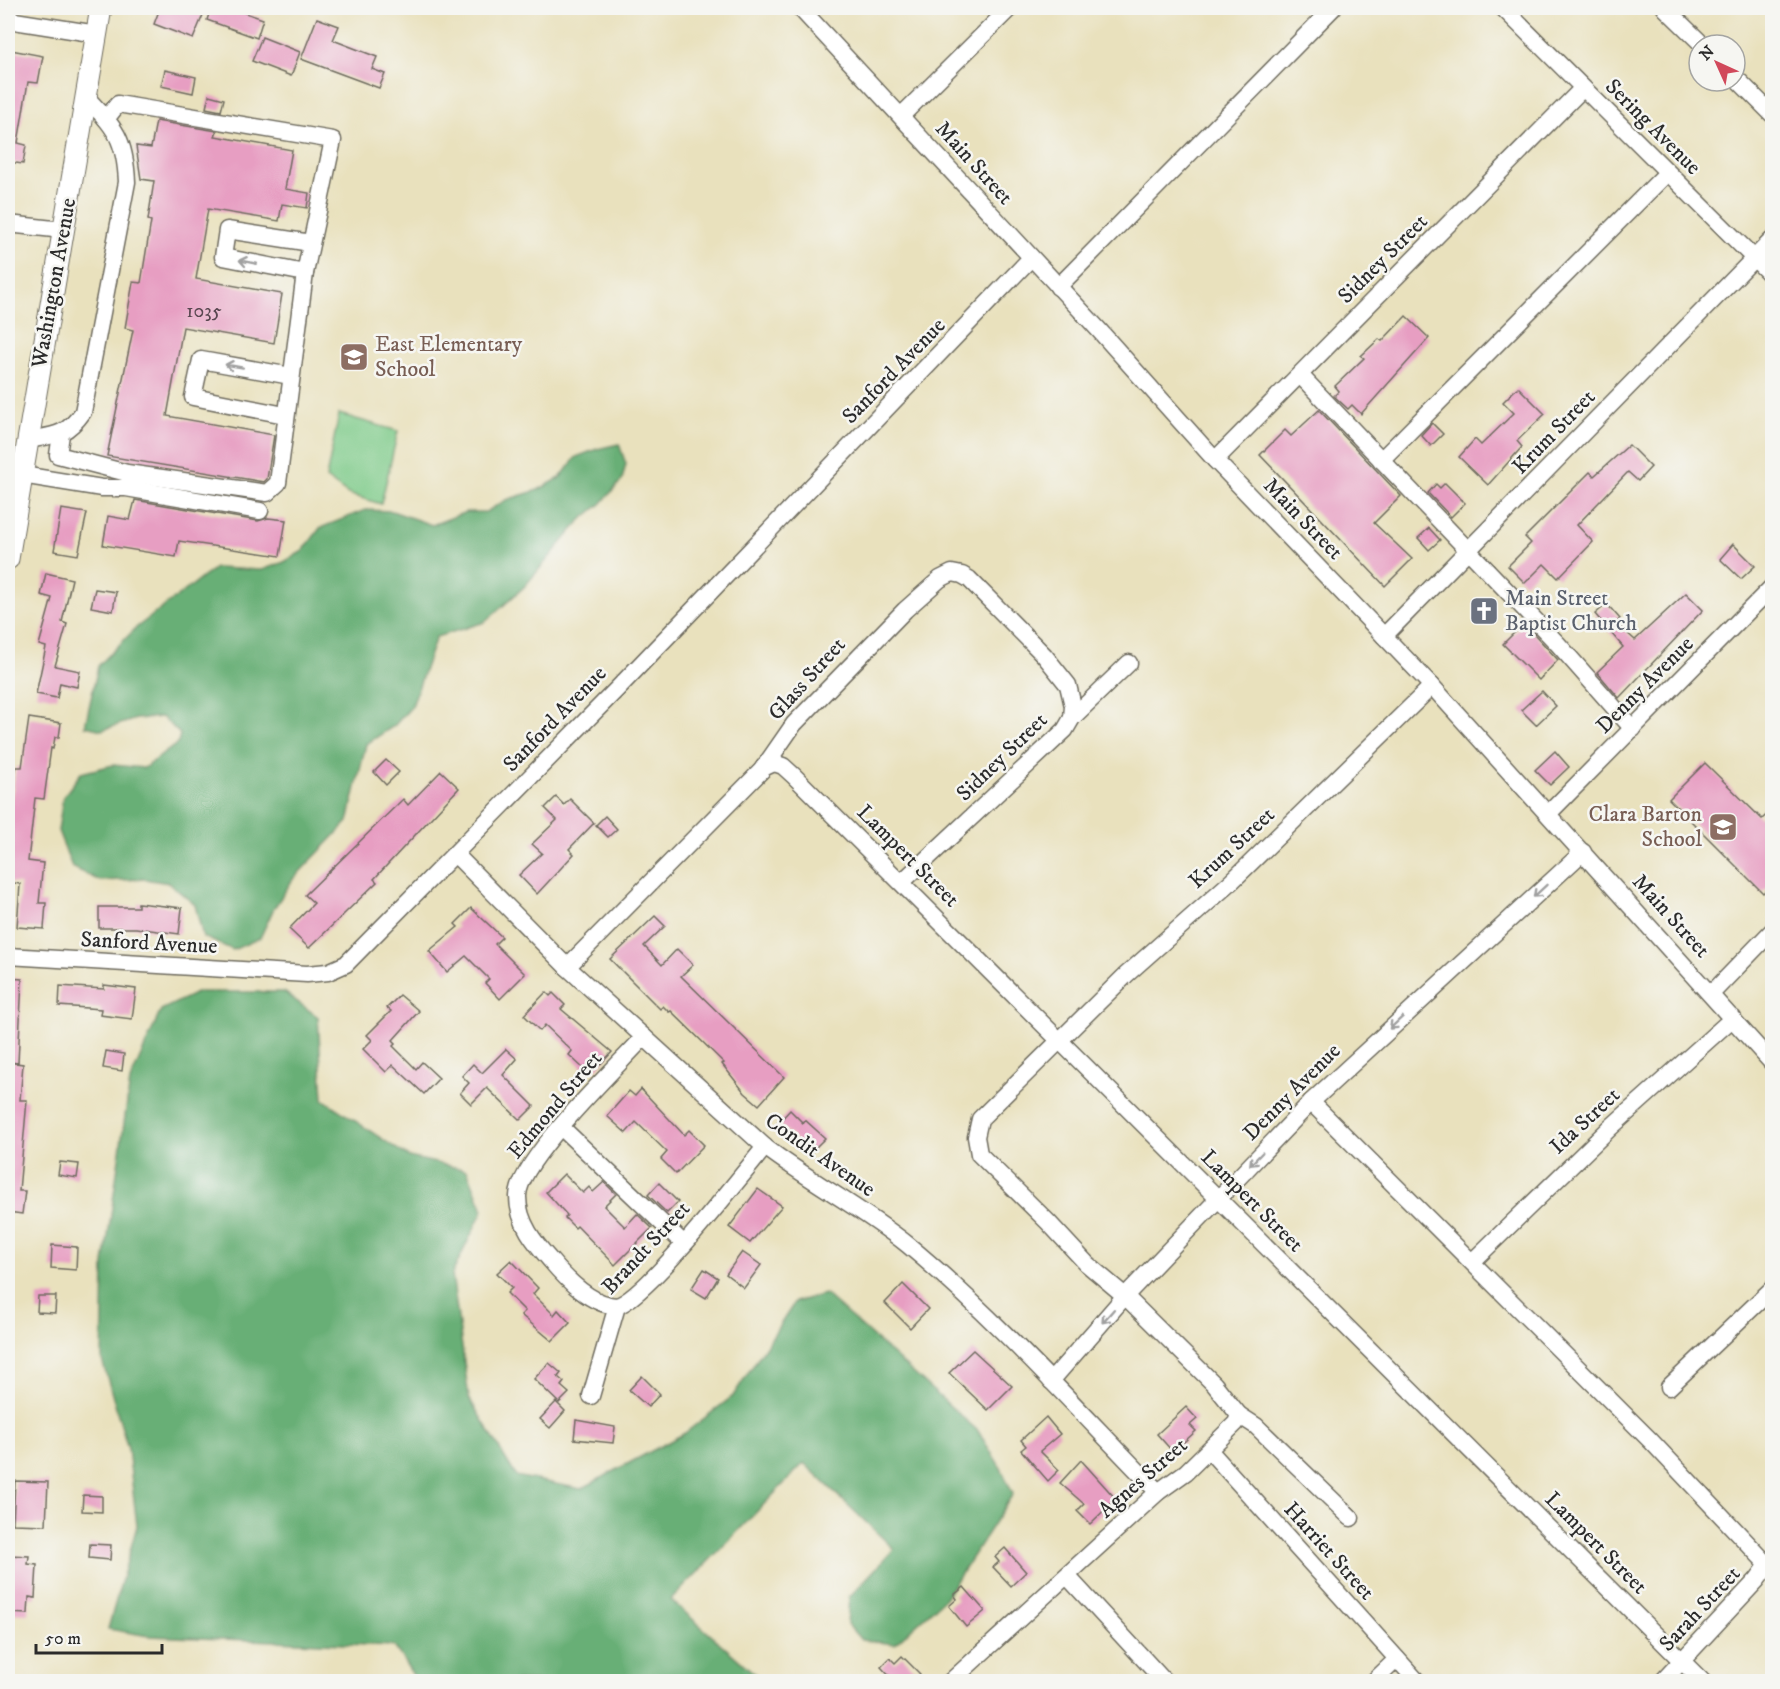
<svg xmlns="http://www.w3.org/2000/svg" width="1780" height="1689" viewBox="0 0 1780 1689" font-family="'IM FELL DW Pica',serif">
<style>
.green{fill:#7fcb8a;stroke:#557b5a;stroke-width:1.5}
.forest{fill:#67af76;stroke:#496d50;stroke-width:1.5}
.building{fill:#e79ec2}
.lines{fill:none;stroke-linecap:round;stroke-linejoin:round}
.minor-casing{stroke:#6e6b5e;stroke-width:19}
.major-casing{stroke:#6e6b5e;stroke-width:23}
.minor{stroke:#fff;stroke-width:16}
.major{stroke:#fff;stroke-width:21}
.oneway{stroke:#a0a0a0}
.labels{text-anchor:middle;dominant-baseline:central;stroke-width:5;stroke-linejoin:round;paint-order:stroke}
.number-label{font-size:20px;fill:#5a4851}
.street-label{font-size:22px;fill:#2b2b2b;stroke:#f6f6f2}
.education-label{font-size:22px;fill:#785e54;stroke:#f6f6f2;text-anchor:start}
.worship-label{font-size:22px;fill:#5b616d;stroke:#f6f6f2;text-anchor:start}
</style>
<rect width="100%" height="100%" fill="#f6f6f2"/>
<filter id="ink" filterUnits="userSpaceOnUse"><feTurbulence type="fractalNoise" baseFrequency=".0167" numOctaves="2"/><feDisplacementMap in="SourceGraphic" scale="12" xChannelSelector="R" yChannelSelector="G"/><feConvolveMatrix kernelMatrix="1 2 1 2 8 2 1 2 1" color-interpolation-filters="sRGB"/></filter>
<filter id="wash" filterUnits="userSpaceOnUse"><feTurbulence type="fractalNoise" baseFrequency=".008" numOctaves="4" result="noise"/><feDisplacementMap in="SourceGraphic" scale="24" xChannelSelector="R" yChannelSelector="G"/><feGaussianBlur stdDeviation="1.35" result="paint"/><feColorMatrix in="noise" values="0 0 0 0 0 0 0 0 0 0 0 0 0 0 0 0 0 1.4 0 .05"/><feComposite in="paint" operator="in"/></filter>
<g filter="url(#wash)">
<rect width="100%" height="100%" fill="#e9e1bd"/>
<polygon class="green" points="339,414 398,431 381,504 348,494 326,478"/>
<g class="forest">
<polygon points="619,444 626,464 622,480 601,504 581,520 524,587 485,622 436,637 412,706 394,726 366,744 348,822 293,879 274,908 260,938 233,950 203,937 195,905 169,883 144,879 100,881 72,867 58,831 63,797 81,773 113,765 144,768 178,743 180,734 162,717 136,719 102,730 85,726 98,666 137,627 215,568 262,570 284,562 303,551 320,528 365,510 392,511 432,525 466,512 486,512 506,500 538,490 560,478 576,457 597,449"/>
<polygon points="198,992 284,992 318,1017 323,1099 409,1157 467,1170 483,1210 452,1274 469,1398 516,1476 581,1489 685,1433 733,1396 795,1302 825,1294 978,1431 1001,1468 1013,1494 945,1598 895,1644 861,1640 847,1624 849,1597 894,1549 804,1463 671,1600 756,1675 757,1681 417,1681 394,1646 149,1636 108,1629 137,1526 128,1449 102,1360 104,1264 130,1081 161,1010"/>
</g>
<g id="blocks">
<g class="building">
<polygon points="160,8 183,8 203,15 193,39 154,24"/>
<polygon points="211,8 231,8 263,19 257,38 207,20"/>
<polygon points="317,18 339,26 333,40 377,57 372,69 385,74 379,88 301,59"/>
<polygon points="262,37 300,52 291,76 252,61"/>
<polygon points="11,50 43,56 38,83 28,82 18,143 26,145 23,164 8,162 8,103 12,79 8,78 8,66"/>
<polygon points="165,70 196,77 193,93 161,86"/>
<polygon points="209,95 224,99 221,111 206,108"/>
<polygon points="156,121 217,131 215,136 292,150 285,189 309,193 307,208 282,204 279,221 208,209 196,279 282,294 274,343 183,327 167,416 274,435 267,479 264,482 107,456 133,330 125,328 133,282 141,283 151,221 148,220 154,181 141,179 136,146 151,148"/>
<polygon points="1406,316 1429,338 1361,414 1352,405 1348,409 1334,396 1339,391 1335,386 1364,358 1361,356 1379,339 1382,341"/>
<polygon points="1518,387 1545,414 1517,441 1522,447 1488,485 1459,457 1475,439 1481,445 1514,413 1503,402"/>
<polygon points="1319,410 1401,496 1374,523 1412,559 1385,586 1260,455 1285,430 1291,436"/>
<polygon points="1432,423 1443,434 1431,446 1421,435"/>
<polygon points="1629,445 1651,467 1638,481 1628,472 1577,525 1593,542 1558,578 1544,564 1525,583 1508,566 1531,543 1525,537 1590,472 1594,476"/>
<polygon points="1445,483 1465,503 1451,517 1428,493 1436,484 1440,488"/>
<polygon points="135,500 258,521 268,518 286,520 280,556 179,541 176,557 103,545 108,516 130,520"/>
<polygon points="61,509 87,513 78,555 54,551"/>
<polygon points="1429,528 1440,540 1429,550 1418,538"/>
<polygon points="1733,544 1755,566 1741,579 1720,559"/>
<polygon points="46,573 72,579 62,622 67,624 55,666 80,671 77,687 60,683 57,698 36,694 46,647 39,645 52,598 41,595"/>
<polygon points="95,589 116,592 113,611 91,607"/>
<polygon points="1686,593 1703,610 1619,698 1597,672 1623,647 1595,614 1607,604 1620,619 1616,623 1635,640"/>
<polygon points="1524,623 1558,660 1539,680 1503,644"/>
<polygon points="1542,691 1556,706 1536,725 1521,710"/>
<polygon points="29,718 61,723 59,737 55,737 53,749 51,748 44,799 35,798 28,861 43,863 39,903 46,903 44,929 17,927 20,884 8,882 8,826 16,767 22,767"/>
<polygon points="1555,751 1569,767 1550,785 1535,770"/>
<polygon points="386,760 399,772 386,785 374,772"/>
<polygon points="1705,763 1762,819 1773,809 1773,883 1763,893 1669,799"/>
<polygon points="441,771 459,788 374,879 377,882 309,948 289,929 314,903 305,895 403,799 408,805"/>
<polygon points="556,797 564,805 570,799 594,823 569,849 574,854 537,894 519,875 542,853 532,844 557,820 545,808"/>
<polygon points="605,816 617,829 608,837 596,825"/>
<polygon points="138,903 182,908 179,934 136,928 99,928 99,907 138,907"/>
<polygon points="471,908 502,937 495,944 525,974 500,999 485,983 489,979 466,956 447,972 429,951 458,927 455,924"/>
<polygon points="655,916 665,926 644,946 662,965 677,949 693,965 681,976 784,1077 759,1105 745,1093 722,1064 724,1063 671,1011 669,1012 663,1006 660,1009 610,959"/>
<polygon points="8,978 22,979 18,1063 8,1062"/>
<polygon points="104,985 136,989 132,1019 100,1015 101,1009 59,1006 60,986 104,989"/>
<polygon points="546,992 550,996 553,993 565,1005 561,1009 612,1052 596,1069 592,1065 586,1071 569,1055 572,1051 545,1025 540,1031 524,1015"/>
<polygon points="400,995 419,1011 393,1040 396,1043 393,1046 416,1069 422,1062 439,1078 424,1094 393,1065 386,1072 363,1049 372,1040 367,1035 391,1011 387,1008"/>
<polygon points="506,1049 517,1059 503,1075 534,1106 520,1120 487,1088 471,1104 460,1093 469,1083 462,1076 473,1064 482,1073"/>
<polygon points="106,1051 124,1054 122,1071 103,1068"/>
<polygon points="8,1062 23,1064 20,1100 27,1100 19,1191 25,1191 22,1214 8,1212"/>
<polygon points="641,1089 684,1135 689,1130 704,1145 676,1174 661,1159 667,1152 636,1122 626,1133 607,1116 629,1091 635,1096"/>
<polygon points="790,1110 803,1123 805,1120 825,1138 810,1153 778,1123"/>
<polygon points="60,1162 79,1164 77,1178 58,1175"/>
<polygon points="564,1174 583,1193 589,1187 593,1192 604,1182 616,1194 604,1206 625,1227 637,1214 652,1228 615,1265 577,1226 575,1228 565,1218 567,1215 546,1192"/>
<polygon points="659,1183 678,1202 667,1213 648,1195"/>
<polygon points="758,1189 782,1206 750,1243 729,1227"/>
<polygon points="52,1245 77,1247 76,1270 51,1268"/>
<polygon points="742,1252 761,1265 744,1288 726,1274"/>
<polygon points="511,1260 538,1288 533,1294 554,1315 558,1310 570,1323 552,1341 521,1315 525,1311 507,1293 512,1288 497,1273"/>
<polygon points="704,1269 718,1278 706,1298 691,1289"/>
<polygon points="903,1284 928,1309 910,1328 885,1303"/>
<polygon points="38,1296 56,1296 55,1313 37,1312"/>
<polygon points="973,1350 1012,1386 988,1410 949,1373"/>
<polygon points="549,1363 561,1373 558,1377 564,1382 561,1386 569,1393 559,1403 534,1379"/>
<polygon points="642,1376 660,1394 648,1407 629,1390"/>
<polygon points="556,1402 565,1411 550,1428 540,1419"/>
<polygon points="1186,1407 1197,1419 1190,1425 1196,1431 1173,1452 1157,1434"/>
<polygon points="1046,1417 1060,1434 1040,1451 1059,1470 1048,1481 1021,1450 1026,1446 1021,1440"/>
<polygon points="576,1420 615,1427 613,1443 574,1439"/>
<polygon points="1081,1460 1116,1499 1090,1524 1077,1511 1084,1504 1060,1483"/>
<polygon points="15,1481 48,1482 46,1525 13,1524"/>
<polygon points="83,1495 102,1496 102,1512 82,1511"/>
<polygon points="90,1544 111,1545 110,1560 89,1558"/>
<polygon points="1005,1548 1026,1572 1011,1586 993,1567 999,1562 995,1557"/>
<polygon points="8,1555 29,1556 28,1564 37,1565 35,1598 29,1597 28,1614 8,1613"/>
<polygon points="964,1587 985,1611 966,1627 949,1606 957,1599 954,1595"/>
<polygon points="902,1656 920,1674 913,1682 895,1682 881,1667 890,1658 895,1663"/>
</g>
</g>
</g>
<g filter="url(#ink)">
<use href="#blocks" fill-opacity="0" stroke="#6e6b5e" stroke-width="1.5"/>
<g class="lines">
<g class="minor-casing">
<g id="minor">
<polyline points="800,8 1098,329 1215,460 1432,686 1772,1063"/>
<polyline points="1503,8 1772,276"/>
<polyline points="1665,8 1703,45"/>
<polyline points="8,20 97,34"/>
<polyline points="1735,77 1772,114"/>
<polyline points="901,116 1010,8"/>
<polyline points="8,224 63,230"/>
<polyline points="305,273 223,257 227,230 311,243"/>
<polyline points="1058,287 1333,8"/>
<polyline points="1300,375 1558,644 1633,729"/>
<polyline points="285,415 193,397 201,360 291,376"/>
<polyline points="61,434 58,455 127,473 267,493 278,483 305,273 333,140 118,104 106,119"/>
<path d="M28 440C55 435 66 436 83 412L127 182C125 138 115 128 86 97"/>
<polyline points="1215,460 1582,89"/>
<polyline points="1381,460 1667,173"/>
<polyline points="22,475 102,488 126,488 260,511"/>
<polyline points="1384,636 1772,240"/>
<polyline points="763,768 774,763 783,766 794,776 1703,1682"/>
<polyline points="1549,813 1772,587"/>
<path d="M455 854 567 967 765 1147C811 1182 863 1209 908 1245 996 1318 1078 1410 1158 1492"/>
<polyline points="902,882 1065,730 1072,718 1129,663"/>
<polyline points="8,956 307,974 328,972 346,964 618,688 1031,258"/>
<polyline points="567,967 762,770 794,724 905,610 940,579 952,573 962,575 969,579 1044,655 1068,685 1073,706 1072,718"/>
<polyline points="1711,994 1772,931"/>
<polyline points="1311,1102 1651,1441 1768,1565 1757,1580 1662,1682"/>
<polyline points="561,1127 683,1243"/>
<polyline points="1472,1262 1610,1128 1733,1018"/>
<path d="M617 1306C591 1305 567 1280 551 1261 535 1243 518 1223 518 1197 517 1162 617 1067 644 1037"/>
<polyline points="1051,1381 1125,1296 1311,1102 1583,852"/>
<polyline points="1669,1387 1772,1289"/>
<path d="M591 1396 617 1306C647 1297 740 1177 765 1147"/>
<polyline points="1239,1415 1256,1426 1351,1518"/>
<polyline points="1209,1450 1418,1682"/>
<polyline points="1068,1577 1165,1682"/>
<polyline points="950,1682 1158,1492 1186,1472 1236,1423 1239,1415 1214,1384 1125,1296 1087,1264 1048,1222 979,1154 976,1137 980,1119 1126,975 1232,881 1432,686"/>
<polyline points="1373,1682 1397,1659"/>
</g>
</g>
<g class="major-casing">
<polyline id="major" points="8,559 101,8"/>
</g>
<use href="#minor" class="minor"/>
<use href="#major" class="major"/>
</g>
<defs><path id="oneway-shaft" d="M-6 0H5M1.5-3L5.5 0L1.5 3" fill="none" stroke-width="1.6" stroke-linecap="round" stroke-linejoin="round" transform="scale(1.5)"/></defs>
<g class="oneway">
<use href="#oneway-shaft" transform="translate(248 262) rotate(-169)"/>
<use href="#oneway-shaft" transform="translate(234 366) rotate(-170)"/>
<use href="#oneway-shaft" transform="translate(1540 891) rotate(137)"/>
<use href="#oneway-shaft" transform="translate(1396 1023) rotate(137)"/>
<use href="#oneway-shaft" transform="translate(1256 1159) rotate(134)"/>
<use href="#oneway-shaft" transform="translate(1108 1316) rotate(131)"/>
</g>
</g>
<defs>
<g id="school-square" transform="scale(1.5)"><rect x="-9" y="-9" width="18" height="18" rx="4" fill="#8d6e63" stroke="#f6f6f2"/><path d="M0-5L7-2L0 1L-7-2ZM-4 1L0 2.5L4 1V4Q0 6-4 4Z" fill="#fff"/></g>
<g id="church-square" transform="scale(1.5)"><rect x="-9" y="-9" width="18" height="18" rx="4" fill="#6b7280" stroke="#f6f6f2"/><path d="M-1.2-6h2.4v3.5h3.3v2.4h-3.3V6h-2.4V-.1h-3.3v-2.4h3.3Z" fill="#fff"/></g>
</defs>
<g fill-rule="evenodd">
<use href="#school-square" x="354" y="357"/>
<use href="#church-square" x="1484" y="611"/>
<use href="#school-square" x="1723" y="827"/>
</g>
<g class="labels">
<g class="number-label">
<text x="204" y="311">1035</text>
</g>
<g class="street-label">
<text transform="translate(1653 127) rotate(45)">Sering Avenue</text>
<text transform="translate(974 163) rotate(48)">Main Street</text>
<text transform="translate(1383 259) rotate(-45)">Sidney Street</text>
<text transform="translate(54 283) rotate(-80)">Washington Avenue</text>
<text transform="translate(894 371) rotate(-46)">Sanford Avenue</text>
<text transform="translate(1554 432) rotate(-46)">Krum Street</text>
<text transform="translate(1303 519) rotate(46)">Main Street</text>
<text transform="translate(807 679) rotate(-48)">Glass Street</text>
<text transform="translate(1645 685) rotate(-45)">Denny Avenue</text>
<text transform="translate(555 719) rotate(-46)">Sanford Avenue</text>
<text transform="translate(1002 757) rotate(-44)">Sidney Street</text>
<text transform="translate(1232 848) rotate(-43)">Krum Street</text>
<text transform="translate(908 856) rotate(45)">Lampert Street</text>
<text transform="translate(1671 916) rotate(48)">Main Street</text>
<text transform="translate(149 943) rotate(3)">Sanford Avenue</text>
<text transform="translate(1292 1092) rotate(-45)">Denny Avenue</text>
<text transform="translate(555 1105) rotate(-50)">Edmond Street</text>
<text transform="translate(1585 1121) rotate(-43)">Ida Street</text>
<text transform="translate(820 1155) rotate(35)">Condit Avenue</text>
<text transform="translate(1252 1201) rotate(45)">Lampert Street</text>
<text transform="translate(646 1248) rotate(-47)">Brandt Street</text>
<text transform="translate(1143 1478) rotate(-41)">Agnes Street</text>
<text transform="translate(1596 1543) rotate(45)">Lampert Street</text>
<text transform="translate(1329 1551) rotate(48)">Harriet Street</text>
<text transform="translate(1700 1609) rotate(-47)">Sarah Street</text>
</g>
<g class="education-label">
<text x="375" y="344">East Elementary<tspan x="375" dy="25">School</tspan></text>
<text x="1702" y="814" text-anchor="end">Clara Barton<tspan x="1702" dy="25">School</tspan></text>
</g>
<g class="worship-label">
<text x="1505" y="598">Main Street<tspan x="1505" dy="25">Baptist Church</tspan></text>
</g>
</g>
<rect width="1780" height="1689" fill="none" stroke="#f6f6f2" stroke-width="30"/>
<g transform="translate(1717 63) rotate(315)"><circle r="28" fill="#f6f6f2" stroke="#a5a5a2" stroke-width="1.5"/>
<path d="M0-4.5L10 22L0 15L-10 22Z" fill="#d1495b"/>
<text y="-9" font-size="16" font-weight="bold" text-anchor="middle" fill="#2b2b2b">N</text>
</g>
<path d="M36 1644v9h126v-9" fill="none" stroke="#2b2b2b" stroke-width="3"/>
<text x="45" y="1644" font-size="18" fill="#2b2b2b" stroke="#f6f6f2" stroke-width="4.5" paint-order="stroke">50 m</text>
</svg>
